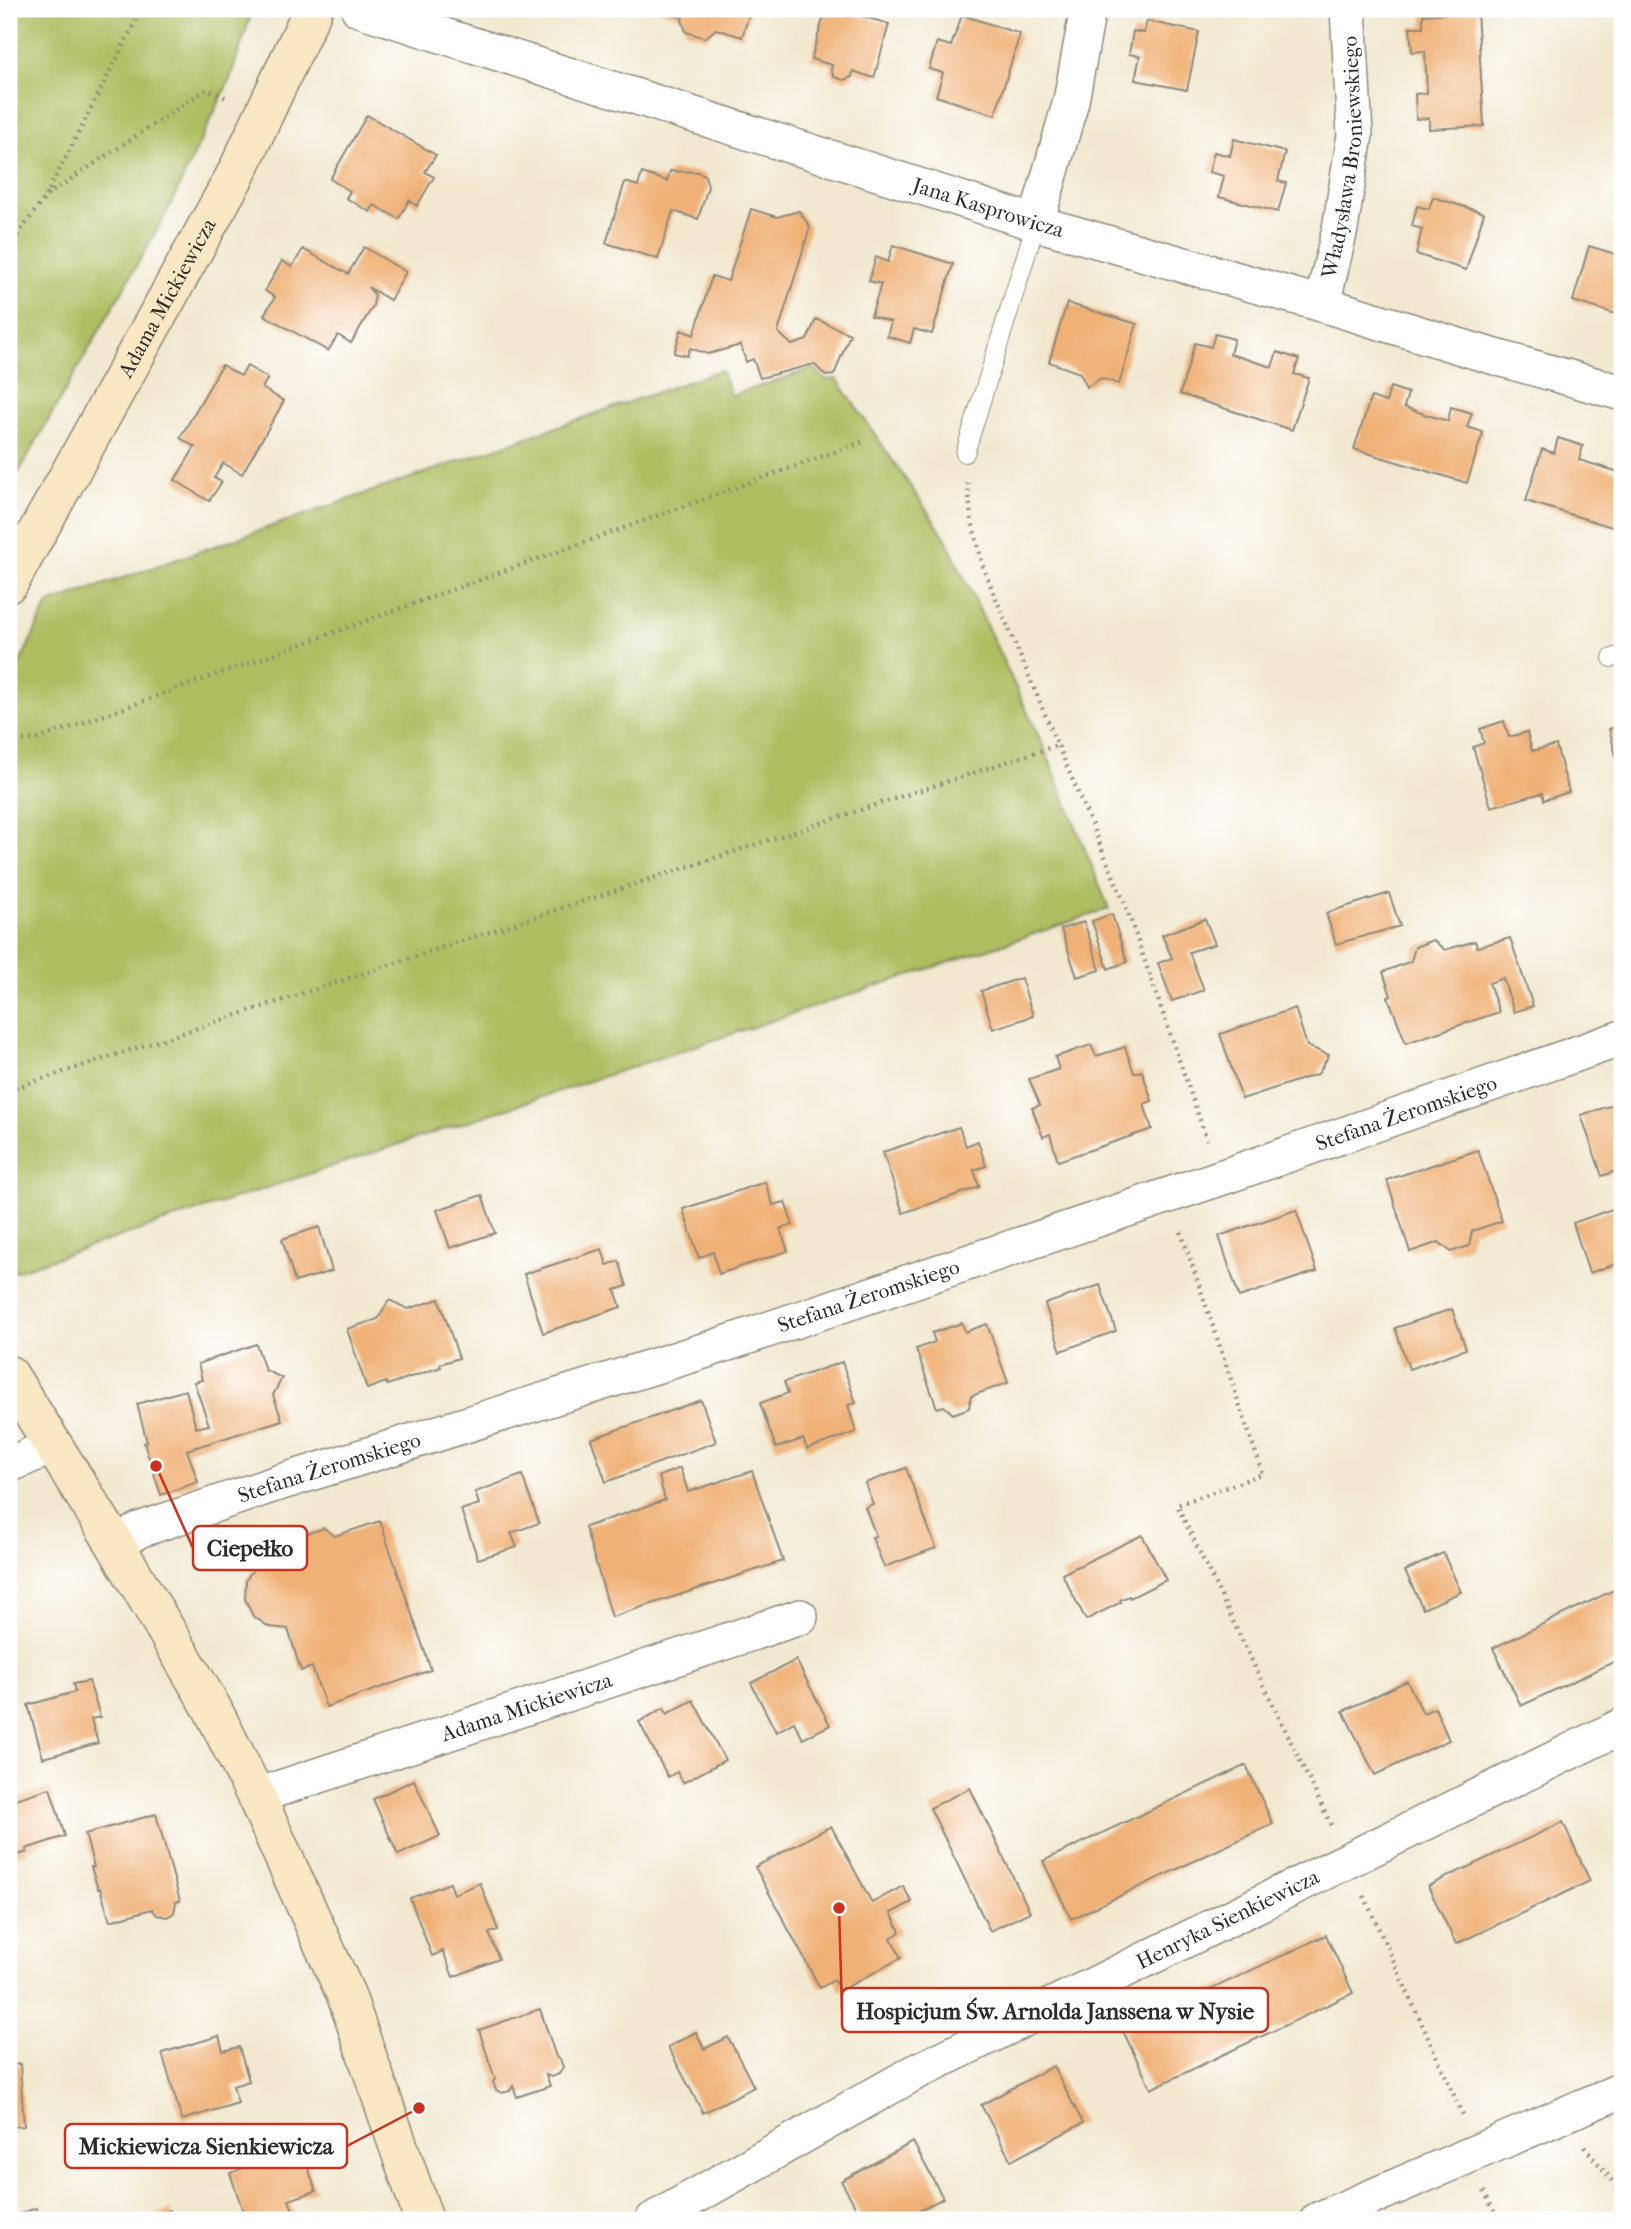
<svg xmlns="http://www.w3.org/2000/svg" width="1631" height="2229" viewBox="0 0 1631 2229" font-family="'IM FELL French Canon',serif">
<style>
.green{fill:#aebd60;stroke:#6c7446;stroke-width:2}
.building{fill:#f0b176}
.lines{fill:none;stroke-linecap:round;stroke-linejoin:round}
.lane-casing{stroke:#8e8a7d;stroke-width:20}
.street-casing{stroke:#8e8a7d;stroke-width:38}
.secondary-casing{stroke:#8e8a7d;stroke-width:41}
.path{stroke:#8e8a7d;stroke-width:4.5;stroke-dasharray:2 5;stroke-linecap:butt}
.lane{stroke:#fff;stroke-width:18}
.street{stroke:#fff;stroke-width:35}
.secondary{stroke:#fae7c3;stroke-width:38}
.labels{text-anchor:middle;dominant-baseline:central;stroke-width:6;stroke-linejoin:round;paint-order:stroke}
.street-label{font-size:21px;fill:#2b2b2b;stroke:#fff}
.leader{fill:none;stroke:#c8321e;stroke-width:2.5}
.callout-dot{fill:#c8321e;stroke:#fff;stroke-width:2.5}
.callout{fill:#fff;stroke:#c8321e;stroke-width:2.5}
.callout-label{font-size:23px;text-anchor:middle;font-weight:bold;fill:#2b2b2b}
</style>
<rect width="100%" height="100%" fill="#fff"/>
<filter id="ink" filterUnits="userSpaceOnUse"><feTurbulence type="fractalNoise" baseFrequency=".0143" numOctaves="2"/><feDisplacementMap in="SourceGraphic" scale="14" xChannelSelector="R" yChannelSelector="G"/><feConvolveMatrix kernelMatrix="1 2 1 2 8 2 1 2 1" color-interpolation-filters="sRGB"/></filter>
<filter id="wash" filterUnits="userSpaceOnUse"><feTurbulence type="fractalNoise" baseFrequency=".00686" numOctaves="4" result="noise"/><feDisplacementMap in="SourceGraphic" scale="28" xChannelSelector="R" yChannelSelector="G"/><feGaussianBlur stdDeviation="1.57" result="paint"/><feColorMatrix in="noise" values="0 0 0 0 0 0 0 0 0 0 0 0 0 0 0 0 0 1.4 0 .05"/><feComposite in="paint" operator="in"/></filter>
<g filter="url(#wash)">
<rect width="100%" height="100%" fill="#f1e8cf"/>
<g class="green">
<polygon points="9,9 253,9 230,79 166,214 9,489"/>
<polygon points="814,368 826,380 837,379 945,537 1045,750 1109,909 10,1273 9,686 48,604 721,370 731,396"/>
</g>
<g id="blocks">
<g class="building">
<polygon points="655,9 751,9 742,37 716,29 705,38 686,32 682,20 683,18"/>
<polygon points="826,9 837,9 889,24 874,78 853,71 852,77 844,80 834,77 831,70 832,65 811,59"/>
<polygon points="1477,11 1484,126 1429,129 1429,118 1416,119 1415,94 1427,93 1425,51 1412,52 1410,27 1423,27 1423,15"/>
<polygon points="962,15 1020,34 995,115 936,96 943,73 929,69 937,42 951,46"/>
<polygon points="1147,21 1199,32 1187,90 1135,80 1140,56 1129,54 1133,31 1144,33"/>
<polygon points="367,115 436,155 425,172 434,177 417,206 409,200 399,219 374,205 370,212 346,198 350,191 330,179"/>
<polygon points="1234,139 1285,152 1278,181 1286,183 1278,212 1219,197 1224,176 1209,172 1214,152 1230,156"/>
<polygon points="670,171 698,172 705,175 708,187 698,219 673,211 658,259 606,243 625,182 638,186 642,173 667,181"/>
<polygon points="1433,197 1484,213 1466,270 1416,254 1422,229 1412,226 1417,206 1429,209"/>
<polygon points="751,209 777,217 799,211 810,227 778,332 792,345 807,340 816,319 850,334 834,375 826,376 814,364 760,378 753,359 746,362 741,345 708,354 690,348 687,356 674,353 681,330 694,335 712,276 728,281"/>
<polygon points="893,245 953,264 932,334 914,329 910,343 887,336 891,322 871,316 881,284 869,281 876,257 888,262"/>
<polygon points="1589,246 1622,256 1622,316 1573,301"/>
<polygon points="364,247 406,272 390,300 368,287 375,295 373,306 351,343 338,335 328,351 264,315 275,297 265,291 282,261 292,267 303,249 348,274"/>
<polygon points="1067,303 1137,324 1119,384 1101,378 1087,387 1080,373 1049,362"/>
<polygon points="1215,334 1234,339 1230,354 1272,367 1277,352 1299,359 1294,374 1309,378 1292,430 1180,394 1195,343 1211,347"/>
<polygon points="222,365 241,376 247,366 268,378 262,388 284,401 242,474 223,463 214,478 222,482 209,501 175,480 195,447 180,438"/>
<polygon points="1390,387 1408,393 1404,407 1427,415 1448,421 1451,407 1472,413 1467,427 1483,432 1467,483 1354,449 1371,397 1386,402"/>
<polygon points="1558,438 1583,446 1579,460 1619,472 1622,464 1622,530 1526,501 1542,449 1554,453"/>
<polygon points="1504,721 1509,737 1527,732 1532,751 1556,745 1569,792 1544,800 1542,793 1491,807 1473,747 1484,743 1480,729"/>
<polygon points="1622,726 1622,775 1621,775 1609,729"/>
<polygon points="1389,893 1400,926 1336,944 1326,913"/>
<polygon points="1112,914 1127,962 1108,969 1092,921"/>
<polygon points="1205,919 1215,944 1189,952 1204,990 1172,1001 1158,963 1172,958 1162,935"/>
<polygon points="1084,922 1100,970 1077,977 1061,929"/>
<polygon points="1510,938 1533,1006 1514,1012 1503,978 1489,983 1499,1012 1406,1043 1388,997 1391,996 1383,972 1411,961 1415,947 1433,940 1445,950 1475,941 1477,947"/>
<polygon points="1021,978 1033,1016 993,1029 981,991"/>
<polygon points="1295,1008 1307,1046 1329,1055 1318,1074 1242,1099 1220,1034"/>
<polygon points="1091,1045 1096,1056 1125,1047 1134,1073 1142,1071 1152,1101 1144,1104 1152,1129 1058,1161 1050,1134 1043,1137 1032,1108 1040,1105 1029,1079 1059,1069 1055,1057"/>
<polygon points="1622,1102 1622,1169 1602,1176 1581,1115"/>
<polygon points="959,1127 966,1146 978,1141 986,1166 974,1170 979,1187 903,1213 883,1152"/>
<polygon points="1478,1150 1502,1221 1472,1231 1469,1246 1451,1252 1439,1242 1410,1252 1387,1180"/>
<polygon points="765,1182 773,1205 785,1202 793,1225 780,1229 788,1251 719,1274 713,1252 699,1258 683,1209"/>
<polygon points="482,1195 495,1233 450,1248 437,1210"/>
<polygon points="1612,1209 1622,1240 1622,1262 1589,1273 1573,1223"/>
<polygon points="1296,1210 1317,1271 1239,1297 1219,1236"/>
<polygon points="319,1227 332,1271 295,1282 282,1239"/>
<polygon points="602,1249 607,1265 619,1261 627,1286 615,1290 621,1307 543,1333 524,1274"/>
<polygon points="1100,1285 1116,1331 1061,1351 1045,1304"/>
<polygon points="439,1299 459,1358 440,1364 441,1367 387,1385 386,1382 367,1389 347,1329 378,1319 389,1300 408,1309"/>
<polygon points="1452,1309 1466,1349 1409,1369 1395,1328"/>
<polygon points="962,1323 965,1332 987,1324 1008,1383 971,1396 969,1408 953,1414 944,1406 937,1408 916,1349 935,1342 932,1333"/>
<polygon points="256,1344 265,1370 282,1378 273,1395 282,1420 187,1450 198,1482 161,1495 144,1443 147,1442 137,1404 186,1390 196,1428 209,1425 194,1382 202,1380 198,1364"/>
<polygon points="842,1362 856,1403 848,1405 856,1432 807,1449 803,1439 776,1448 760,1403 788,1393 784,1382"/>
<polygon points="701,1400 716,1442 606,1482 591,1439"/>
<polygon points="680,1468 688,1492 752,1471 783,1561 612,1617 585,1527 665,1500 659,1476"/>
<polygon points="906,1468 936,1548 884,1567 872,1537 876,1536 865,1507 873,1504 865,1483"/>
<polygon points="522,1475 539,1523 511,1533 517,1547 478,1559 461,1510 479,1504 475,1492"/>
<polygon points="380,1521 431,1670 326,1707 312,1667 301,1671 288,1629 269,1627 253,1616 245,1599 246,1580 257,1563 297,1549 300,1536 324,1528 335,1536"/>
<polygon points="1142,1535 1166,1580 1130,1598 1129,1596 1120,1600 1121,1602 1086,1620 1062,1574"/>
<polygon points="1443,1553 1461,1592 1423,1609 1405,1571"/>
<polygon points="1622,1586 1622,1658 1521,1706 1493,1648"/>
<polygon points="796,1660 830,1725 803,1739 794,1722 776,1732 751,1683"/>
<polygon points="89,1681 100,1717 91,1719 98,1743 43,1758 28,1705 75,1692 73,1684"/>
<polygon points="1407,1681 1423,1713 1435,1708 1449,1740 1375,1775 1343,1711"/>
<polygon points="693,1700 725,1760 683,1783 677,1772 668,1777 639,1722 664,1708 667,1714"/>
<polygon points="1246,1765 1273,1824 1071,1919 1043,1861"/>
<polygon points="414,1780 440,1836 398,1855 373,1799"/>
<polygon points="50,1788 65,1836 26,1849 27,1852 9,1858 9,1801"/>
<polygon points="970,1788 1030,1912 990,1931 930,1808"/>
<polygon points="156,1814 180,1901 176,1902 174,1913 167,1917 157,1915 152,1909 110,1921 100,1888 98,1889 91,1867 94,1867 85,1834"/>
<polygon points="1563,1822 1590,1881 1456,1944 1428,1886"/>
<polygon points="831,1826 872,1903 903,1886 912,1902 891,1913 900,1932 891,1938 901,1958 840,1991 834,1980 820,1988 755,1867"/>
<polygon points="450,1883 454,1894 480,1883 498,1930 489,1933 499,1959 453,1977 443,1951 432,1956 410,1898"/>
<polygon points="1326,1935 1353,1993 1151,2089 1123,2031"/>
<polygon points="540,2009 556,2057 560,2059 563,2067 559,2074 552,2077 546,2075 550,2086 517,2097 513,2086 510,2091 502,2093 496,2090 493,2082 495,2079 479,2030"/>
<polygon points="696,2032 704,2049 728,2037 754,2087 703,2113 668,2047"/>
<polygon points="219,2036 223,2051 239,2047 249,2081 233,2086 238,2103 182,2120 162,2053"/>
<polygon points="20,2064 24,2126 9,2127 9,2065"/>
<polygon points="1053,2066 1083,2123 1011,2161 981,2105"/>
<polygon points="913,2142 943,2198 903,2220 863,2220 841,2181"/>
<polygon points="301,2147 316,2191 289,2200 297,2220 246,2220 230,2173"/>
<polygon points="36,2208 41,2220 9,2220 9,2218"/>
<polygon points="170,2210 174,2220 142,2220"/>
</g>
</g>
</g>
<g filter="url(#ink)">
<use href="#blocks" fill-opacity="0" stroke="#8e8a7d" stroke-width="2"/>
<g class="lines">
<g class="lane-casing">
<g id="lane">
<polyline points="965,453 1036,223"/>
<polyline points="1612,658 1622,655"/>
</g>
</g>
<g class="street-casing">
<g id="street">
<path id="s1" d="M359 9 1036 223 1322 304 1478 352 1622 393"/>
<polyline points="1036,223 1071,101 1088,9"/>
<path id="s2" d="M1322 304 1340 229 1355 135 1348 9"/>
<polyline points="9,1465 54,1445"/>
<path id="s3" d="M115 1544 139 1530 275 1484 713 1348 1220 1178 1622 1038"/>
<path id="s4" d="M256 1796 800 1617"/>
<path id="s5" d="M653 2220 914 2073 1622 1726"/>
<polyline points="1318,2220 1622,2090"/>
</g>
</g>
<g class="secondary-casing">
<g id="secondary">
<path id="s6" d="M9 583 236 174 313 9"/>
<polyline points="9,1375 115,1544 212,1708 256,1796 346,1995 424,2220"/>
</g>
</g>
<g class="path">
<polyline points="47,195 207,89 228,99"/>
<polyline points="9,247 46,196 142,9"/>
<polyline points="968,483 971,518 984,570 1125,904 1207,1140"/>
<polyline points="9,741 38,739 865,441"/>
<polyline points="9,1090 1058,745"/>
<polyline points="1181,1232 1263,1474 1177,1505 1331,1825"/>
<polyline points="1364,1896 1463,2115"/>
<polyline points="1584,2147 1622,2192"/>
<polyline points="1484,2191 1498,2220"/>
</g>
<use href="#lane" class="lane"/>
<use href="#street" class="street"/>
<use href="#secondary" class="secondary"/>
</g>
</g>
<g class="labels">
<g class="street-label">
<text stroke="none"><textPath href="#s2" startOffset="149">Władysława Broniewskiego</textPath></text>
<text stroke="none"><textPath href="#s1" startOffset="660">Jana Kasprowicza</textPath></text>
<text stroke="none"><textPath href="#s6" startOffset="326">Adama Mickiewicza</textPath></text>
<text stroke="none"><textPath href="#s3" startOffset="1362">Stefana Żeromskiego</textPath></text>
<text stroke="none"><textPath href="#s3" startOffset="794">Stefana Żeromskiego</textPath></text>
<text stroke="none"><textPath href="#s3" startOffset="228">Stefana Żeromskiego</textPath></text>
<text stroke="none"><textPath href="#s4" startOffset="285">Adama Mickiewicza</textPath></text>
<text stroke="none"><textPath href="#s5" startOffset="649">Henryka Sienkiewicza</textPath></text>
</g>
</g>
<path class="leader" d="M156 1466L193 1548M839 1908L842 2010M419 2108L347 2146"/>
<g class="callout-dot">
<circle cx="156" cy="1466" r="7"/>
<circle cx="839" cy="1908" r="7"/>
<circle cx="419" cy="2108" r="7"/>
</g>
<g class="callout">
<rect x="193" y="1526" width="114" height="44" rx="7"/>
<rect x="842" y="1988" width="426" height="44" rx="7"/>
<rect x="65" y="2124" width="282" height="44" rx="7"/>
</g>
<g class="callout-label">
<text x="250" y="1556">Ciepełko</text>
<text x="1055" y="2019">Hospicjum Św. Arnolda Janssena w Nysie</text>
<text x="206" y="2154">Mickiewicza Sienkiewicza</text>
</g>
<rect width="1631" height="2229" fill="none" stroke="#fff" stroke-width="35"/>
</svg>
